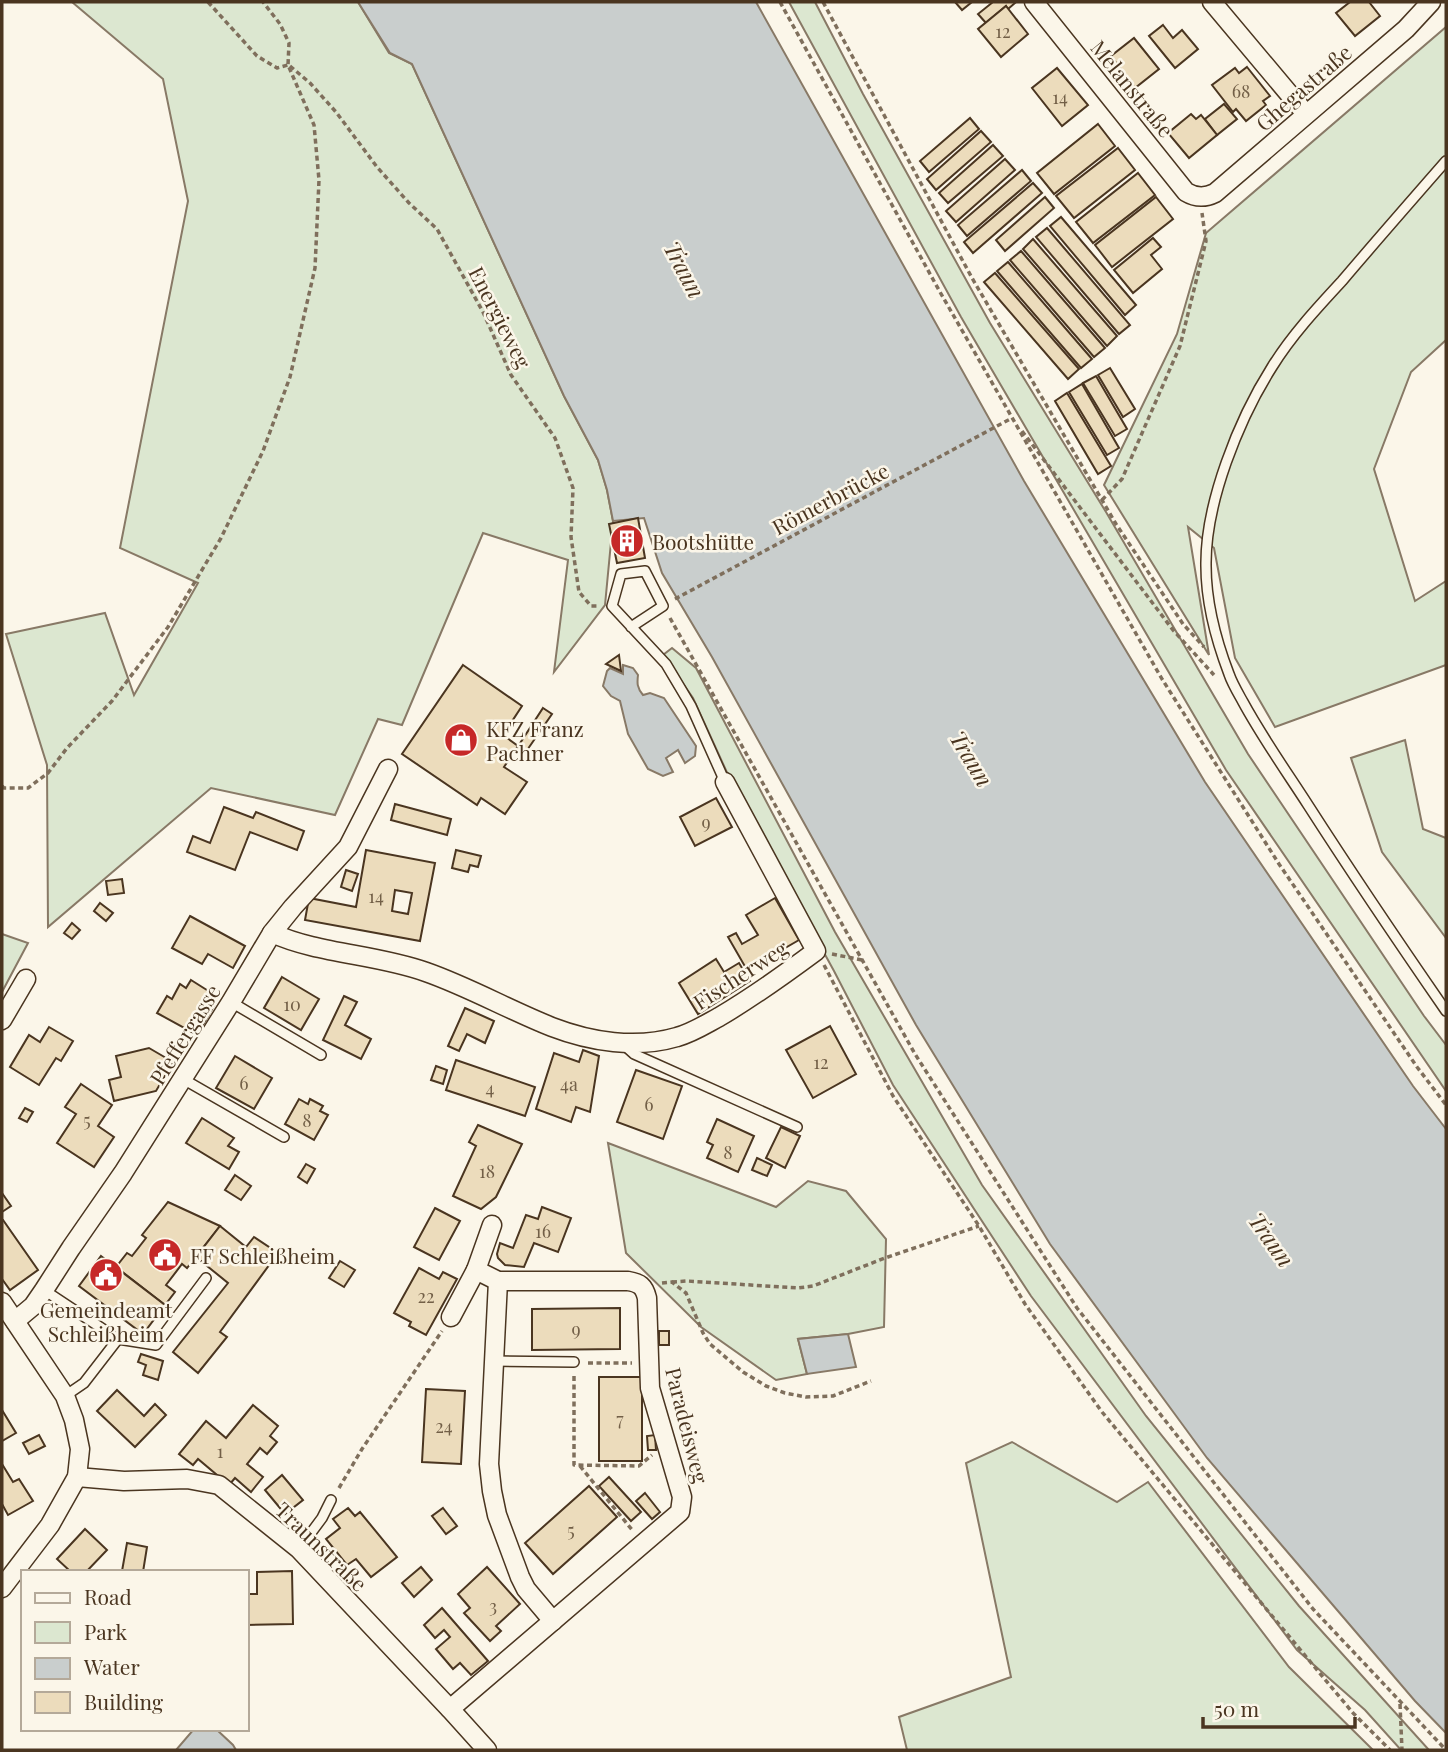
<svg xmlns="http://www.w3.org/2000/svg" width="1448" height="1752" viewBox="0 0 1448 1752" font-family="'Playfair Display',serif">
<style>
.green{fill:#dce7d0;stroke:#887966;stroke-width:2}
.water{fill:#c9cecd;stroke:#887966;stroke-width:2}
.building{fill:#ecdcbc;stroke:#4a3520;stroke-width:2;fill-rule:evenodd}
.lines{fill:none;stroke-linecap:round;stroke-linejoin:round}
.service-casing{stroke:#4a3520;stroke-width:12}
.minor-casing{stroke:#4a3520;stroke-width:21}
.path{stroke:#7f6f5c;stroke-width:3.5;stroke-dasharray:5 3.5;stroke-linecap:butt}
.service{stroke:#fbf6e9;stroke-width:9}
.minor{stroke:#fbf6e9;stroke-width:18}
.labels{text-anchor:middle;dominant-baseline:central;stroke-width:5;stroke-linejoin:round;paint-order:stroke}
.number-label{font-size:18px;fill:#725f47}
.street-label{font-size:21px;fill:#4a3520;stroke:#fbf6e9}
.poi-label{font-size:21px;fill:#4a3520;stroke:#fbf6e9;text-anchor:start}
.water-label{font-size:23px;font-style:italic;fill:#4a3520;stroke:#fbf6e9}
</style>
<rect width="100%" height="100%" fill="#fbf6e9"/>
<g class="green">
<polygon points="72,2 358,2 389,53 412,64 564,396 598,460 607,490 613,521 605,605 554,672 568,560 483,533 402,725 378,719 335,815 211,788 48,927 47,765 6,634 105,613 134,695 198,583 120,548 188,201 163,79"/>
<polygon points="789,2 815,2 863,94 990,323 1106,512 1248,754 1424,1016 1446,1045 1446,1091 1226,770 961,317"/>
<polygon points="1446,27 1446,340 1411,372 1374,469 1415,601 1446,581 1446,665 1275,727 1235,658 1214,548 1188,527 1209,655 1104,485 1177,334 1206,233"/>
<polygon points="672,648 696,668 835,932 982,1185 1146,1416 1299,1606 1429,1750 1401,1750 1365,1710 1297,1650 1031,1296 893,1085 834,971 735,790 693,698 663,655"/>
<polygon points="1405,740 1423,829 1446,838 1446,938 1382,852 1351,758"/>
<polygon points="2,934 28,943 2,992"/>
<polygon points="608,1143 776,1207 808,1181 846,1191 886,1239 884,1327 848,1334 798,1339 807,1374 776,1380 701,1327 626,1253"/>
<polygon points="1012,1442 1117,1502 1148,1482 1289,1667 1373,1750 907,1750 899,1717 1011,1677 966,1463"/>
</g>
<g class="water">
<polygon points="358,2 756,2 1024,481 1205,782 1413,1086 1446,1129 1446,1733 1415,1701 1207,1458 1050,1244 916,1025 712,657 662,573 644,518 613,521 607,490 598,460 564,396 412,64 390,53"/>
<path d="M623 665 633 668 638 675C637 683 637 688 643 695L650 693 664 698 696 746 695 756 685 763 678 750 666 758 673 772 663 776 648 769 628 734 620 701 611 696 603 686 607 671 610 668 623 674Z"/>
<polygon points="848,1334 856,1367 807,1374 798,1339"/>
<polygon points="194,1729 216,1729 233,1745 236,1750 176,1750"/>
</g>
<g class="building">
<polygon points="955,2 972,2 962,10"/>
<polygon points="993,2 1014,2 1015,3 1008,9 1006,6 986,23 978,14"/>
<polygon points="1350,2 1369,2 1380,16 1355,36 1336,13"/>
<polygon points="1006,6 1028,34 1001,57 978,29"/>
<polygon points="1163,25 1173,38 1182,30 1198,49 1175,68 1149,36"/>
<polygon points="1134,38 1159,69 1135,88 1111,56"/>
<polygon points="1247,67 1270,96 1263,101 1266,105 1246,121 1236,109 1233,112 1212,85 1235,68 1239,73"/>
<polygon points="1057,68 1088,105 1062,126 1032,88"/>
<polygon points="1224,104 1237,119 1217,135 1205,119"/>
<polygon points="1191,114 1196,119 1201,115 1217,135 1189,158 1168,133"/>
<polygon points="970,118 979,129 929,172 920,161"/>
<polygon points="1098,124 1115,146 1054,194 1037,173"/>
<polygon points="981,131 991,142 936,190 927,179"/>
<polygon points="993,145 1003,156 948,203 939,193"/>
<polygon points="1118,148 1135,170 1074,218 1056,196"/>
<polygon points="1005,159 1015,170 956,222 946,211"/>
<polygon points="1022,170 1031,181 967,236 958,225"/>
<polygon points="1138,173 1155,195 1093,243 1076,222"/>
<polygon points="1033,183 1042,193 973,253 964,242"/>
<polygon points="1045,197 1054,208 1005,251 996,240"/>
<polygon points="1156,197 1173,219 1112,267 1095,245"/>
<polygon points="1061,217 1136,305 1125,315 1050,226"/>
<polygon points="1047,228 1130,325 1119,334 1036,237"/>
<polygon points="1153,238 1161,247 1151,255 1162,269 1133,293 1114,270"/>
<polygon points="1033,239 1117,336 1107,346 1023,249"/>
<polygon points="1021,251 1105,348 1094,357 1010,260"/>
<polygon points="1008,262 1092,359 1081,368 997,271"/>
<polygon points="995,273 1079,369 1068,379 984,282"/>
<polygon points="1110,368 1135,409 1123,417 1098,375"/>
<polygon points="1096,376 1127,429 1115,436 1083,383"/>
<polygon points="1082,384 1119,448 1107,455 1069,392"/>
<polygon points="1067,393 1111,466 1098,474 1055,401"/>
<polygon points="638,518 645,558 617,563 609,524"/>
<polygon points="619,655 621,671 606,664"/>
<polygon points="463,665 522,706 503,735 518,746 504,767 527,782 505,814 481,798 477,805 402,754"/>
<polygon points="543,708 552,714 523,756 515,751"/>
<polygon points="716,798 732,827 695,846 680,817"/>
<polygon points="395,804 451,819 447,835 391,820"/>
<polygon points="224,807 253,818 256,812 304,831 297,850 250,832 235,870 187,852 193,836 210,843"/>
<path d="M366 850 435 863 420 941 305 920 309 898 356 907ZM395 890 412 893 408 914 392 911Z"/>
<polygon points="456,850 481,856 478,867 470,865 468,872 452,868"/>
<polygon points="346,870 358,874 352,891 341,887"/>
<polygon points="122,879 124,893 108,895 106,881"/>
<polygon points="775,898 799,940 747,970 728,937 736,933 742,944 758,935 746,915"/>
<polygon points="100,903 113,913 106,921 94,911"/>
<polygon points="190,916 245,946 233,968 208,954 202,964 172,948"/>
<polygon points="72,923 80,930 72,939 64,933"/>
<polygon points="716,959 724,972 739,963 750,981 698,1014 679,983"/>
<polygon points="282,977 319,999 301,1030 264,1008"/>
<polygon points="191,980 210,992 206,999 215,1004 197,1035 157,1013 167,996 172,999 180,984 186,988"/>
<polygon points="344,996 357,1002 345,1025 371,1039 361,1059 323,1040"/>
<polygon points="465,1008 494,1021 485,1043 467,1034 459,1051 448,1046"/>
<polygon points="830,1026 856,1074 813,1098 786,1050"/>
<polygon points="49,1027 73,1041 61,1061 56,1058 39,1085 10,1067 29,1035 40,1042"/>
<polygon points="149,1048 173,1062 156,1091 114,1101 109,1080 121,1077 116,1056"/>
<polygon points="583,1050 599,1056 590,1112 576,1107 571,1122 536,1109 554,1053 579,1062"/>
<polygon points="235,1056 272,1078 254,1109 216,1088"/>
<polygon points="456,1060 535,1087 525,1116 446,1090"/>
<polygon points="436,1066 447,1070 443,1084 431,1080"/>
<polygon points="636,1070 682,1086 663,1139 617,1122"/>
<polygon points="81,1084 112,1105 98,1126 114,1137 94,1167 57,1143 76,1114 65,1107"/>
<polygon points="299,1099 308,1104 310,1099 323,1106 320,1111 328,1115 314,1140 285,1124"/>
<polygon points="25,1108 33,1112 27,1122 19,1118"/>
<polygon points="202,1118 234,1138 228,1146 239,1152 229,1169 186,1143"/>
<polygon points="717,1119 754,1136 738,1172 707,1158 713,1145 707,1142"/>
<polygon points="478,1125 522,1144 496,1197 481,1209 453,1196 476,1146 469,1142"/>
<polygon points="781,1127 800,1136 785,1168 766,1158"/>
<polygon points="757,1158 772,1165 767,1176 752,1170"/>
<polygon points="306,1164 315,1169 307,1183 298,1177"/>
<polygon points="235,1175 251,1186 241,1200 225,1190"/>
<polygon points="2,1193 11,1206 2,1212"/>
<polygon points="168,1202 220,1226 187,1268 182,1264 166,1285 175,1292 165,1305 116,1267 127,1253 132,1256 146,1238 142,1235"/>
<polygon points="542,1207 571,1218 558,1252 534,1243 524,1267 505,1265 498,1258 497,1254 500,1243 513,1248 526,1215 538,1219"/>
<polygon points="435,1208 460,1221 439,1260 414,1247"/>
<polygon points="2,1220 3,1220 38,1270 10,1290 2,1279"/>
<polygon points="220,1226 246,1247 254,1237 278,1253 220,1332 227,1337 198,1373 173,1352 228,1283 196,1257"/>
<polygon points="101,1256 165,1305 143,1334 79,1286"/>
<polygon points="340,1261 355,1270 344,1287 329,1278"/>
<polygon points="419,1268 439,1279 443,1272 457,1279 426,1335 409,1326 411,1322 394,1313"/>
<polygon points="620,1308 620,1349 532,1350 532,1309"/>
<rect x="659" y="1331" width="10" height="14"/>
<polygon points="141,1354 163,1361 158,1380 143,1375 146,1365 138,1362"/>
<rect x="599" y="1377" width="43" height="84"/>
<polygon points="426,1389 465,1391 461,1464 422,1462"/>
<polygon points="117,1390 144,1416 155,1404 166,1415 135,1447 97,1411"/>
<polygon points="253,1405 278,1426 270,1436 277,1442 267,1454 260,1448 247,1464 263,1477 251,1492 235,1478 229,1485 198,1459 193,1465 179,1454 206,1421 226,1438"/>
<polygon points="2,1410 16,1433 2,1441"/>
<polygon points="39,1435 45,1446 29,1454 23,1443"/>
<polygon points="655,1435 656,1450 648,1450 647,1436"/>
<polygon points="2,1464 13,1482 19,1479 33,1501 8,1515 2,1504"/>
<polygon points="282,1475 303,1500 285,1514 265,1490"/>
<polygon points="609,1477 641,1512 631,1521 599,1486"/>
<polygon points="589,1486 617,1517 553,1574 525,1543"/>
<polygon points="645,1493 660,1512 652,1519 636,1501"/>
<polygon points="348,1508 355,1516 360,1512 397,1557 371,1577 356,1559 347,1565 326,1539 340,1528 333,1519"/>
<polygon points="443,1508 457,1526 446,1534 432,1516"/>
<polygon points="85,1529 107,1550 86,1572 71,1572 57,1559"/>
<polygon points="127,1543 147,1547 143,1572 122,1571"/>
<polygon points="421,1567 432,1580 414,1597 402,1583"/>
<polygon points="487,1567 520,1604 496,1626 501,1631 490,1641 464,1613 470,1608 458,1594"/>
<polygon points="292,1571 293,1624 247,1625 247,1594 257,1594 257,1572"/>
<polygon points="442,1608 488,1661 471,1675 460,1663 453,1669 436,1649 450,1637 444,1630 435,1638 424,1625"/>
</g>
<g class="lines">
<g class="service-casing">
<g id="service">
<path d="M1446 161C1411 201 1376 241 1342 281 1317 308 1291 336 1272 367 1239 419 1205 503 1206 566 1206 602 1216 640 1229 674 1232 683 1238 693 1243 702 1262 737 1286 771 1308 805 1353 875 1399 943 1446 1011"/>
<polyline points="631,627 663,606 645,571 621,574 612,606 666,664 691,706 725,782"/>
<polyline points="231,1002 321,1055"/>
<polyline points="624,1045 634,1054 797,1127"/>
<polyline points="183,1079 284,1137"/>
<polyline points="44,1290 118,1339 84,1383 65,1396"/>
<polyline points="118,1339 156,1345 206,1278"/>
<polyline points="495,1361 574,1362"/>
<polyline points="299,1549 322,1518 331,1500"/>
</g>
</g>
<g class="minor-casing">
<g id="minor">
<path d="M1034 2 1186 192C1196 198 1205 198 1215 193L1406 29 1431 2"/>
<polyline points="1212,2 1306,114"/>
<path d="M272 933C318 954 376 954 426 972 469 987 509 1010 552 1027 591 1042 636 1049 677 1037 692 1033 706 1024 719 1017 753 997 785 974 816 951L725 782"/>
<polyline points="2,1020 26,979"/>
<polyline points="498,1281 489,1464 492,1491 497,1515 520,1577 526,1589 553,1621"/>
<polyline points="2,1302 65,1396 74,1420 80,1449 77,1477 50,1525 2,1588"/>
<polyline points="451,1317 476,1270"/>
<polyline points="15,1321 33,1306 44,1290 71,1248 123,1173 231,1002 272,933 293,907 348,847 388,769"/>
<polyline points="77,1477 124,1481 187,1479 219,1485 299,1549 450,1709 487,1750"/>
<path d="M450 1709 680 1512 682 1497 650 1388 647 1298C644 1286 640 1283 628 1281H498L476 1270 492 1225"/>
</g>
</g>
<g class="path">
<polyline points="208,2 257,56 277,68 288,65"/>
<polyline points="780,2 940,292 1162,679 1279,864 1417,1067 1446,1105"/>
<polyline points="823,2 972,278 1116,524 1183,624 1204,647"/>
<polyline points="290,66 310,83 336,112 377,167 409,203 437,229 483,312 511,375 555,438 573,488 571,537 579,592 591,606 597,606"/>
<polyline points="1022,431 1173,630 1214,675"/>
<polyline points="1102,500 1122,479 1180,346 1206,241 1202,213"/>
<polyline points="675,599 1012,418"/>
<polyline points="670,618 915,1054 1077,1308 1313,1609 1446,1750"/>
<polyline points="2,786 4,788 28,788 48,773 67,748 112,701 168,627 221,538 263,451 290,377 315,268 319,180 314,125 288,65 289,43 280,24 263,2"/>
<polyline points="832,954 862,960"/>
<polyline points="824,965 893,1096 979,1226 1025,1304 1102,1412 1353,1713 1390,1750"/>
<polyline points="672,1282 687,1281 798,1288 813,1286 885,1258 979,1226"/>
<polyline points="662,1283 672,1282 686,1293 703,1333 710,1344 743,1372 766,1386 785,1393 806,1397 833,1396 871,1381"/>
<polyline points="588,1363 632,1363"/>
<polyline points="574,1376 574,1465 639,1466 652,1455"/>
<polyline points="580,1466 633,1531"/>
<polyline points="339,1488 362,1449 442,1331"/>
<polyline points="1400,1704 1402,1750"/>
</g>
<use href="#service" class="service"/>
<use href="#minor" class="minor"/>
</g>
<defs>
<g id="building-disc" transform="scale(1.75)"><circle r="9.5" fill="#c62828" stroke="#fbf6e9"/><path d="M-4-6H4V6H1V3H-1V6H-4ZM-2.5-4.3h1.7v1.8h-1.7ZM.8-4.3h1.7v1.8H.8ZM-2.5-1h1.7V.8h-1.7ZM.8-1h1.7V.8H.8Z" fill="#fff"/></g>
<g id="shop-disc" transform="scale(1.75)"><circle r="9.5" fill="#c62828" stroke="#fbf6e9"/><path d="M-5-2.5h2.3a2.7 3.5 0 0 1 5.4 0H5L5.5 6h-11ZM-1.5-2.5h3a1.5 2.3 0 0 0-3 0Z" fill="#fff"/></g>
<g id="civic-disc" transform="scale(1.75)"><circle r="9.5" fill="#c62828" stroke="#fbf6e9"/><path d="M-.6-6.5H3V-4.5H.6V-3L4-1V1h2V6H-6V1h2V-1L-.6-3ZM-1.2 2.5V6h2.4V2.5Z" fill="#fff"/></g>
</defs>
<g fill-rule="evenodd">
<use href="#building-disc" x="627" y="541"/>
<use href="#shop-disc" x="461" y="740"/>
<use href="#civic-disc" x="165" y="1255"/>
<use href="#civic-disc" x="106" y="1275"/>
</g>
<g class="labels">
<g class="number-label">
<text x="1003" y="31">12</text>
<text x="1241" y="91">68</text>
<text x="1060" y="97">14</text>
<text x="706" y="822">9</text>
<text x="376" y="896">14</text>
<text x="292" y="1004">10</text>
<text x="821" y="1062">12</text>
<text x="244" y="1083">6</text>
<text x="569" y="1084">4a</text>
<text x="490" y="1088">4</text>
<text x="649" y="1104">6</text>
<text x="87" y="1120">5</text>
<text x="307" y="1120">8</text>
<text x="728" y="1152">8</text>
<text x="487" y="1171">18</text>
<text x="543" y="1231">16</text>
<text x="426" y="1296">22</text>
<text x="576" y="1329">9</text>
<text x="620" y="1419">7</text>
<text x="444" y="1426">24</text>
<text x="220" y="1451">1</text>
<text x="571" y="1530">5</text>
<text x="493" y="1606">3</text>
</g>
<g class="street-label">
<text transform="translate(1303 87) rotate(-41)">Ghegastraße</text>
<text transform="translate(1133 88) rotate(51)">Melanstraße</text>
<text transform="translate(501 317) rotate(63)">Energieweg</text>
<text transform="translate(830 498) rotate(-28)">Römerbrücke</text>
<text transform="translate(740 974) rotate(-33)">Fischerweg</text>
<text transform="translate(184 1034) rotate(-58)">Pfeffergasse</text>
<text transform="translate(688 1425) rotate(76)">Paradeisweg</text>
<text transform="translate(322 1546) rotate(44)">Traunstraße</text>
</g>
<g class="poi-label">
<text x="652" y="541">Bootshütte</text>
<text x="486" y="728">KFZ Franz<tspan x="486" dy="24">Pachner</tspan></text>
<text x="190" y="1255">FF Schleißheim</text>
<text x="106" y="1309" text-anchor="middle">Gemeindeamt<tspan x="106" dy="24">Schleißheim</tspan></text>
</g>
<g class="water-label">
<text transform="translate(685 269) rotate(62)">Traun</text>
<text transform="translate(972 758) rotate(59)">Traun</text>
<text transform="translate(1272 1239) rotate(55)">Traun</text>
</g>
</g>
<rect width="1448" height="1752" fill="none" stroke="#4a3520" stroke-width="7"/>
<rect x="21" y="1570" width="228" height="161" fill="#fbf6e9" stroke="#b4a999" stroke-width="2"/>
<rect x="35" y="1593" width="35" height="10" fill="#fbf6e9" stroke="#b4a999" stroke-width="2"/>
<text x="84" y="1605" font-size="21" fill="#4a3520">Road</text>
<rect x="35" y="1622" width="35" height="21" fill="#dce7d0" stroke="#b4a999" stroke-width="2"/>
<text x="84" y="1640" font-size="21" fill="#4a3520">Park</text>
<rect x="35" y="1658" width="35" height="21" fill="#c9cecd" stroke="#b4a999" stroke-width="2"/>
<text x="84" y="1675" font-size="21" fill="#4a3520">Water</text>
<rect x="35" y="1692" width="35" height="21" fill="#ecdcbc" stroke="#b4a999" stroke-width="2"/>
<text x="84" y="1710" font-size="21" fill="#4a3520">Building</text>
<path d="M1203 1717v10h152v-10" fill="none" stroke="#4a3520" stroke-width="3.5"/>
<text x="1214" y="1717" font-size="21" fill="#4a3520" stroke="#fbf6e9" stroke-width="5" paint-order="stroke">50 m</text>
</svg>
